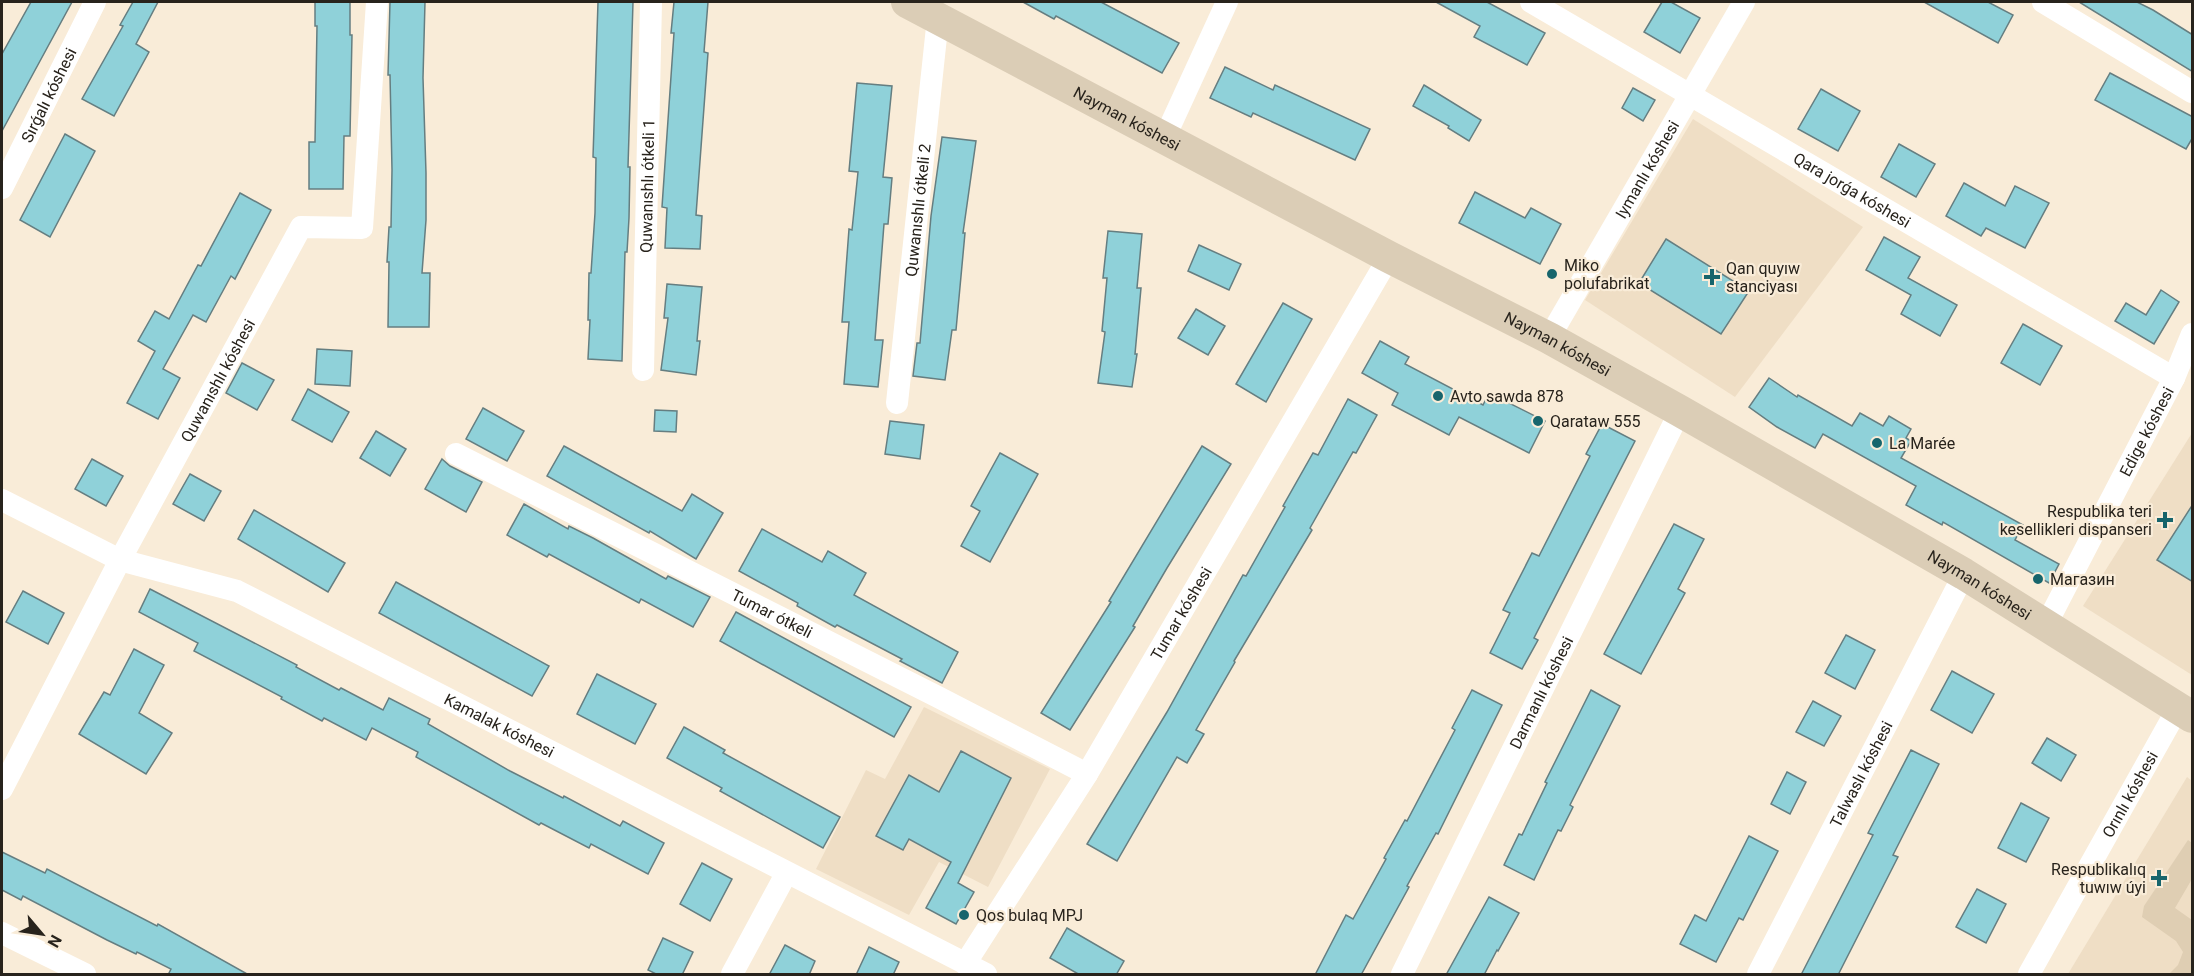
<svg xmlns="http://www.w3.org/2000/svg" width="2194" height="976" viewBox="0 0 2194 976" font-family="Roboto,sans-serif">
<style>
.built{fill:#efdec5}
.green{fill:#dfceb3}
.building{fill:#8fd1d9;stroke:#657e81;stroke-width:1.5}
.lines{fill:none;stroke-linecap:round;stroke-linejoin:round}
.minor{stroke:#fff;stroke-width:22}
.secondary{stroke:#dbcdb6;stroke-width:32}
.poi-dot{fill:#17656c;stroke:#f9ecd8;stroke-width:2}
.labels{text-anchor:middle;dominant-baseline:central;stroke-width:4.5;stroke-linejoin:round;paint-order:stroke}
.street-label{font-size:16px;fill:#28231c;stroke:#f9ecd8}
.poi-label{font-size:16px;fill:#28231c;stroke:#f9ecd8;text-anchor:start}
</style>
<rect width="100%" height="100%" fill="#f9ecd8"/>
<g class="built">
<polygon points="1693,119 1863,227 1735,397 1585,300"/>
<polygon points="2192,433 2192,675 2083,606"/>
<polygon points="924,707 1050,769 988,887 939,862 909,915 816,869 866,770 885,779"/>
<polygon points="2187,777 2192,781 2192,974 2068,974"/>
</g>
<polygon class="green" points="2188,840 2192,843 2192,879 2175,908 2192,920 2192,974 2169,974 2178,965 2183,952 2176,941 2142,917 2144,906"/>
<g class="building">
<polygon points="31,2 72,2 2,131 2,54"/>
<polygon points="133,2 158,2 136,44 149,52 114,116 82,99 123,26 120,25"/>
<polygon points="315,2 350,2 350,35 352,35 350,136 344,136 343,189 309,189 309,142 315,142 317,26 315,26"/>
<polygon points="390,2 425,2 423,78 426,173 426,220 422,273 430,273 429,327 388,327 389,262 387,262 389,227 391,227 392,170 390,75 388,75"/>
<polygon points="598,2 633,2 628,167 630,167 629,218 627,252 625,252 622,361 588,359 590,320 588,320 589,273 591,273 595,213 596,158 593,157"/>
<polygon points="674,2 708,2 704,52 708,53 696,215 702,216 700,249 665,248 667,208 662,207 674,33 671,33"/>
<polygon points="1023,2 1101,2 1179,43 1162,73 1056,16 1054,19"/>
<polygon points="1436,2 1487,2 1545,33 1527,65 1474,37 1480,26"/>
<polygon points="1662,2 1671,2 1700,18 1680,53 1644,32"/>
<polygon points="1924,2 1988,2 2013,15 1998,43"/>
<polygon points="2079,2 2137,2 2153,10 2193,35 2193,72"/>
<polygon points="1225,67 1273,90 1275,85 1370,129 1355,160 1253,113 1251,117 1210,98"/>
<polygon points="2110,73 2193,117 2193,137 2186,149 2095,100"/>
<polygon points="857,83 892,86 883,177 892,178 888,224 884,224 875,340 883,340 878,387 844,384 849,322 842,322 849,229 852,230 858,172 849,171"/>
<polygon points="1424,85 1481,120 1469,141 1448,128 1449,126 1413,106"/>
<polygon points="1633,88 1655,100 1643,121 1622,108"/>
<polygon points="1821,89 1860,111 1838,151 1798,129"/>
<polygon points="65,134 95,151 50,237 20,220"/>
<polygon points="942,137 976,141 963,233 965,233 956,330 952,330 945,380 913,376 917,343 920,343 931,216"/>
<polygon points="1899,144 1935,164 1916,197 1881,177"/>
<polygon points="1964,183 2005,206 2015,186 2049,203 2025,248 1986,228 1981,236 1946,216"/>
<polygon points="1475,192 1525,218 1531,208 1561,224 1540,264 1459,223"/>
<polygon points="240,193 271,210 235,279 231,276 206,322 193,315 163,369 180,378 158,419 127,403 155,351 138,341 155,311 169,319 198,265 201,266"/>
<polygon points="1108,231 1142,234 1137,288 1141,288 1135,354 1137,354 1132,387 1098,383 1105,332 1102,331 1107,278 1103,278"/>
<polygon points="1884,237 1920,257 1908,278 1957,305 1940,336 1901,314 1911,295 1866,270"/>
<polygon points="1666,239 1749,291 1721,334 1639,283"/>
<polygon points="1199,245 1241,264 1229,290 1188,271"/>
<polygon points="667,284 702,287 697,341 700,341 696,375 661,370 668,318 664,318"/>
<polygon points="2161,290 2179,302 2154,344 2115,321 2126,303 2146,315"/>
<polygon points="1283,303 1312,319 1266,402 1236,384"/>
<polygon points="1196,309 1225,326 1208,355 1178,338"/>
<polygon points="2023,324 2062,346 2040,385 2001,363"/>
<polygon points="1380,341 1409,357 1405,364 1483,405 1489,393 1545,421 1529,453 1459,417 1449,435 1392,405 1398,393 1362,373"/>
<polygon points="317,349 352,351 350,386 315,384"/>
<polygon points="242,363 274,380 257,410 226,393"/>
<polygon points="1769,378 1797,397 1798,395 1852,426 1860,413 1883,426 1889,416 1911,429 1906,438 1911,441 1901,458 2023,525 2015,540 2059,564 2049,583 1943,522 1942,525 1906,505 1916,486 1823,434 1815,448 1777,427 1749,407"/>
<polygon points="308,389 349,412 332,442 292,420"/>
<polygon points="1348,399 1377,415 1356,453 1353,452 1310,528 1312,530 1234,661 1235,662 1196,730 1204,734 1187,763 1177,757 1117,861 1087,844 1167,712 1243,575 1246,576 1285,507 1283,506 1313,453 1318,455"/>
<polygon points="483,408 524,431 507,461 466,439"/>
<polygon points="655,410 677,411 676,432 654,431"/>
<polygon points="890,421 924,425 920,459 885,454"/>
<polygon points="1602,424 1635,441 1534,638 1538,640 1522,669 1490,653 1510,613 1503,610 1532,553 1539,556 1590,456 1586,454"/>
<polygon points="376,431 406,449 390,476 360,458"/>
<polygon points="564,446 682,511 692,494 723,513 696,559 650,531 649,533 547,476"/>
<polygon points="1202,446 1231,464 1167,568 1133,626 1135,627 1070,730 1041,713 1111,602 1109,601"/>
<polygon points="1000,453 1038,474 990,562 961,546 980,511 971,506"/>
<polygon points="92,459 123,476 106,506 75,489"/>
<polygon points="442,459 450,466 482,482 466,512 425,489"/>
<polygon points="190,474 221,491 204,521 173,504"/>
<polygon points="524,504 568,529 569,526 593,538 666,579 668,576 710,597 693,627 641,599 639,603 549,554 547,557 507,535"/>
<polygon points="2193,504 2193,582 2157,560"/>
<polygon points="254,510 345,563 328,592 238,539"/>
<polygon points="1674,524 1704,539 1678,589 1685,593 1641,674 1604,654"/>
<polygon points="762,529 822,562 828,551 866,573 854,595 958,652 942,683 900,661 902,659 837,625 835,627 797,606 798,603 739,571"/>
<polygon points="396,582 549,666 532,696 379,613"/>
<polygon points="150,589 297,665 296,667 339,690 341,688 383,710 389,698 430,719 428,724 510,771 563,798 564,796 620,826 623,821 664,843 648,874 591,844 589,848 541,823 539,825 416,757 418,752 372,728 366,740 324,718 322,721 281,699 282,697 194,651 198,643 139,612"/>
<polygon points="23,591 64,613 48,644 6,622"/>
<polygon points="736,612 911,707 894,737 720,641"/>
<polygon points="1846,635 1875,650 1855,689 1825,673"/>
<polygon points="134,649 164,665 139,713 172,733 146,774 79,734 104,692 110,695"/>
<polygon points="1952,671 1994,694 1972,733 1931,710"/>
<polygon points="597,674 656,704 635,744 577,714"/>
<polygon points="1472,690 1502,705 1438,834 1436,833 1407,886 1409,887 1361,975 1315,975 1346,915 1353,919 1386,859 1384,858 1405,820 1407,821 1455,730 1452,728"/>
<polygon points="1591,690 1620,706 1570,805 1573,807 1561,831 1558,830 1534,880 1504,865 1519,834 1522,835 1547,783 1545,782"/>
<polygon points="1813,701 1841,716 1824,746 1796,732"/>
<polygon points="684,727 725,750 723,753 840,817 823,848 720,791 722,788 667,758"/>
<polygon points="2047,738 2076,755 2061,781 2032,763"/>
<polygon points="1911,750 1939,764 1893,855 1898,857 1838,975 1801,975 1873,835 1868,833"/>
<polygon points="961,751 1011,778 958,883 974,892 956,924 926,908 951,862 909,839 903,850 876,836 909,775 939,792"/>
<polygon points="1787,772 1806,782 1790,814 1771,804"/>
<polygon points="2021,803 2049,818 2026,862 1998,848"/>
<polygon points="1749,836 1778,851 1743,920 1739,918 1716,962 1680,944 1695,915 1706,921"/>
<polygon points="2,852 45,873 47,869 157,926 158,924 249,975 168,975 171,969 137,952 136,954 107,940 23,896 21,900 2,890"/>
<polygon points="702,863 732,879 710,921 680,904"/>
<polygon points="1977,889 2006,904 1986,943 1956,927"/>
<polygon points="1489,897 1519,913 1498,951 1497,950 1484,975 1446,975"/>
<polygon points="1067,928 1124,961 1116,975 1080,975 1050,958"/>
<polygon points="663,938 693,952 682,975 658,975 648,970"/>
<polygon points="785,945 815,961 809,975 769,975"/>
<polygon points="869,947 899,962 893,975 856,975"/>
</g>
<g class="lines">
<g class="minor">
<path id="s1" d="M1531 2 2174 378"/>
<polyline points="2043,2 2192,92"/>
<polyline points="1165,137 1227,2"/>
<path id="s2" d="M2 188 95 2"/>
<path id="s3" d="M1549 338 1744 2"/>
<path id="s4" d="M643 370 651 2"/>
<path id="s5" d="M897 403 938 18"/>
<path id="s6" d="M456 454 938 697 1087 774"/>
<path id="s7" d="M2 500 120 560 237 591 986 974"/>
<path id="s8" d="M2046 625 2174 378 2192 334"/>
<path id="s9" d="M2 789 120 560 301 227 362 228 377 2"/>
<polyline points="2,933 85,974"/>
<path id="s10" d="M965 964 1087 774 1389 257"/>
<polyline points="732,974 786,874"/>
<path id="s11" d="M1402 974 1680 411"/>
<path id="s12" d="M1758 974 1964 574"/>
<path id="s13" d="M2029 974 2178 708"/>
</g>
<path class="secondary" id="s14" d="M907 2 1389 257 1549 338 1680 411 1964 574 2192 717"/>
</g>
<g class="poi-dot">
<circle cx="1552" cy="274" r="6"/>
<path d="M1709 268h6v6h6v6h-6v6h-6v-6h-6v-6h6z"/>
<circle cx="1438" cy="396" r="6"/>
<circle cx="1538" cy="421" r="6"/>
<circle cx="1877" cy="443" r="6"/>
<path d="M2162 511h6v6h6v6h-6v6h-6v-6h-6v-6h6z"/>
<circle cx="2038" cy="579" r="6"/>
<path d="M2156 869h6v6h6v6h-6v6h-6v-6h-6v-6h6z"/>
<circle cx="964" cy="915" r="6"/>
</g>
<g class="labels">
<g class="street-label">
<text stroke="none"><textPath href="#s2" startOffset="104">Sırǵalı kóshesi</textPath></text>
<text stroke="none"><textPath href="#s14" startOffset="249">Nayman kóshesi</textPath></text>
<text stroke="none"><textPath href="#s3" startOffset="195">Iymanlı kóshesi</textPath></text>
<text stroke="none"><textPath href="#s4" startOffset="184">Quwanıshlı ótkeli 1</textPath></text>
<text stroke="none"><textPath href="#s1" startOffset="372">Qara jorǵa kóshesi</textPath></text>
<text stroke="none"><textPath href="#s5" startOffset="194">Quwanıshlı ótkeli 2</textPath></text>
<text stroke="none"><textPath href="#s14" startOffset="735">Nayman kóshesi</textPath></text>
<text stroke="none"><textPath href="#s9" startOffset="462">Quwanıshlı kóshesi</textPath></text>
<text stroke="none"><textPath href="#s8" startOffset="218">Edige kóshesi</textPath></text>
<text stroke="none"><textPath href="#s14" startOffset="1221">Nayman kóshesi</textPath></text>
<text stroke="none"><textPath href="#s6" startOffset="354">Tumar ótkeli</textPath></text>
<text stroke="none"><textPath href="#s10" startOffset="412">Tumar kóshesi</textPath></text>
<text stroke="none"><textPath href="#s11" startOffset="314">Darmanlı kóshesi</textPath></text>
<text stroke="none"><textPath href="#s7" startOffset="548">Kamalak kóshesi</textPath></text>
<text stroke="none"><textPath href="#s12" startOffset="225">Talwaslı kóshesi</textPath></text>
<text stroke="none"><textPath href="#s13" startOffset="206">Orınlı kóshesi</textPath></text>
</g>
<g class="poi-label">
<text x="1564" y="265">Miko<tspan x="1564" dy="18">polufabrikat</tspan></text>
<text x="1726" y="268">Qan quyıw<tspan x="1726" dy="18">stanciyası</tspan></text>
<text x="1450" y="396">Avto sawda 878</text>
<text x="1550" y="421">Qarataw 555</text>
<text x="1889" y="443">La Marée</text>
<text x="2152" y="511" text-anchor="end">Respublika teri<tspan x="2152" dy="18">kesellikleri dispanseri</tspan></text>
<text x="2050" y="579">Магазин</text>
<text x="2146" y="869" text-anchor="end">Respublikalıq<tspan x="2146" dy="18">tuwıw úyi</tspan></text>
<text x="976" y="915">Qos bulaq MPJ</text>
</g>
</g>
<rect width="2194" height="976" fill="none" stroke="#28231c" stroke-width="6"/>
<g transform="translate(42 934) rotate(119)" stroke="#f9ecd8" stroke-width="4.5" paint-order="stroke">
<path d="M0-4.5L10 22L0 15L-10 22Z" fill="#28231c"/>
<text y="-9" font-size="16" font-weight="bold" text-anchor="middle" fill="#28231c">N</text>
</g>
</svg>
